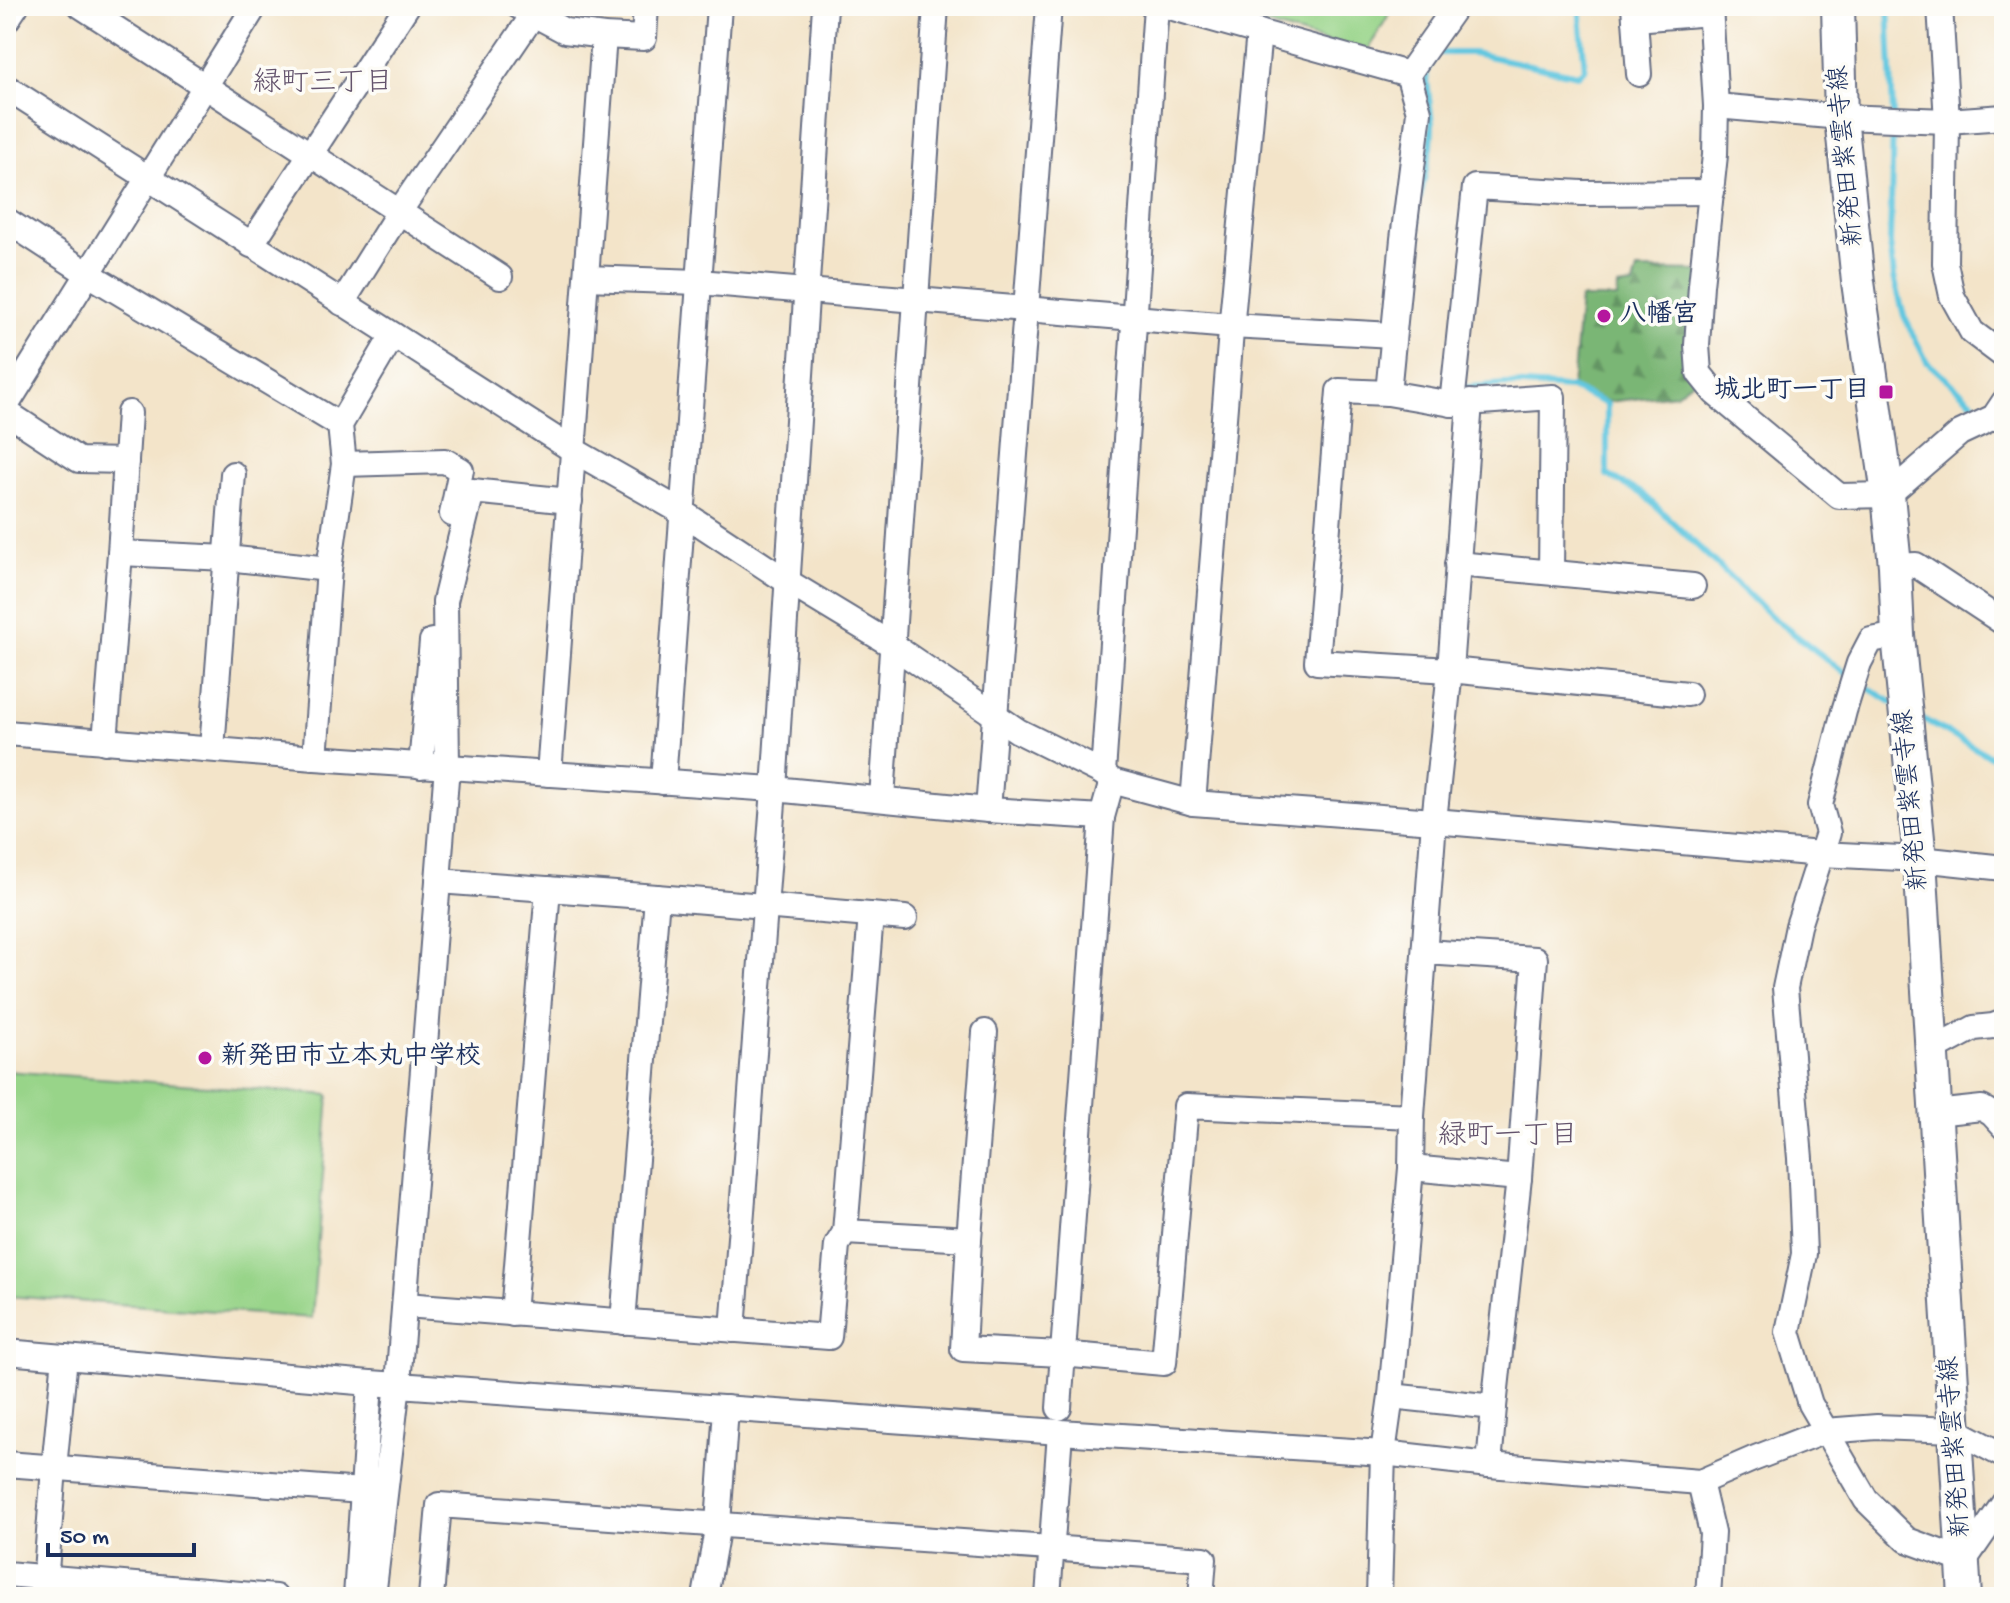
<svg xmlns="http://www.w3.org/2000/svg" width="2010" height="1603" viewBox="0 0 2010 1603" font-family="'Gochi Hand','Klee One',sans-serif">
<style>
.forest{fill:url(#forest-firs);stroke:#4a726a;stroke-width:2}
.green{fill:#98d489;stroke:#5a8274;stroke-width:2}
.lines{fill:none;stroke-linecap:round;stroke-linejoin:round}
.stream{stroke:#62c7e0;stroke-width:6}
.minor-casing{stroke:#676e83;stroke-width:28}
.major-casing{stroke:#676e83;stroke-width:36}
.minor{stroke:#fff;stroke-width:24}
.major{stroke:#fff;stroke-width:32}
.poi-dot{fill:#b5179e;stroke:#fdfcf7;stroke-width:3}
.labels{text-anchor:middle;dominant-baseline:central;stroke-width:7;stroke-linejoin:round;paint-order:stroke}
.street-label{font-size:26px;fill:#1b2f5e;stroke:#fdfcf7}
.poi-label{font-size:26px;font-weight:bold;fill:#1b2f5e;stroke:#fdfcf7;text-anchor:start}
.neighbourhood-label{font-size:28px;fill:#64546d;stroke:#fdfcf7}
</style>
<defs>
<pattern id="forest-firs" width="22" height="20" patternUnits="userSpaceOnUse" patternTransform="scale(2)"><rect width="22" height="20" fill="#7ab675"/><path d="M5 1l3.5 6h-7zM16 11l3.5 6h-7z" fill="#639463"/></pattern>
</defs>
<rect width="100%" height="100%" fill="#fdfcf7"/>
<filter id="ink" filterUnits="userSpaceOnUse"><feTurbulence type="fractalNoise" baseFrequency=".0125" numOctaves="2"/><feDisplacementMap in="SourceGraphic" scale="16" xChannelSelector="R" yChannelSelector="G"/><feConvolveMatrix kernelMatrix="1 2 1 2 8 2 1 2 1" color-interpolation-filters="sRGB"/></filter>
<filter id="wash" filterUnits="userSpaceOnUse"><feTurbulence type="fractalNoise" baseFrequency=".006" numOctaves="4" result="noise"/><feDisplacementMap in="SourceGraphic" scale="32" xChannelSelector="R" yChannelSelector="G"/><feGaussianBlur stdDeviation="1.8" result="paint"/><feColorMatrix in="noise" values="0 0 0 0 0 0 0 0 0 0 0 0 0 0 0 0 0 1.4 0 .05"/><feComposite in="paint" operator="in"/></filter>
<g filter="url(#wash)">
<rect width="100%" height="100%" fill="#f3e4c9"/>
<polygon class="forest" points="1637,270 1703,271 1695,379 1676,394 1608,402 1572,387 1580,298 1617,298 1618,287 1633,285"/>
<g class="green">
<polygon points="1201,6 1394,6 1366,53"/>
<polygon points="6,1071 329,1095 312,1318 6,1296"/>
</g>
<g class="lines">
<g class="stream">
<polyline points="1888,6 1893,114"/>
<polyline points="1893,125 1890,243 1894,277 1904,316 1927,362 1985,413"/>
<polyline points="1420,198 1431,146 1432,125 1426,71 1437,53 1473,53 1578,75 1585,68 1579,6"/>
<polyline points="1410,292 1419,252 1417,216"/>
<polyline points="1409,303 1402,382 1411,386"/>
<polyline points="1460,388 1506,384 1571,388 1607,404 1607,475 1643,494 1773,618 1849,676"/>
<polyline points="1858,682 1893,703"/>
<polyline points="1917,716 2004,764"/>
</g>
</g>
</g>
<g filter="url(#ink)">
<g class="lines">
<g class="minor-casing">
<g id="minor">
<polyline points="81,6 500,277"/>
<polyline points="518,6 565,31 604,36 644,38 646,6"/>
<polyline points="1166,6 1408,74"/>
<polyline points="1634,6 1639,74"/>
<polyline points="1710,6 1716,106 1715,155 1701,285 1697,345 1699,373 1715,393 1839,496 1888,495 1960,433 1994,417 2004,402"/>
<polyline points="1940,6 1947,121 1945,263 1952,296 1972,332 2004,356"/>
<polyline points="1635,19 1711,13"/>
<polyline points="6,21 16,6"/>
<polyline points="1408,74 1456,6"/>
<polyline points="6,87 573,450 682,512 788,582 892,645 1018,731 1103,773 1112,781 1193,803 1434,821 1821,854 1920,859 2004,868"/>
<polyline points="1716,106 1841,117 1947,121 2004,117"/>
<polyline points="6,220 87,273 340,425"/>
<polyline points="251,245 407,6"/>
<polyline points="586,278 699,282 1231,326 1393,335"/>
<polyline points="342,303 399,212 533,15"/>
<polyline points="1388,393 1403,239 1419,112 1408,74"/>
<polyline points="1452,404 1475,187 1582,193 1712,192"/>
<polyline points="6,406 255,6"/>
<polyline points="6,412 79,460 126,461"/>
<polyline points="344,464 445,461 461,470 452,514"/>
<polyline points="120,553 227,558 329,569"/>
<polyline points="1457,564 1693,586"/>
<polyline points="1895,566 1916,565 2004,623"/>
<polyline points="1551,572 1553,397 1452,404 1388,393 1339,391 1317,662 1450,670 1688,694"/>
<polyline points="1898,635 1871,640 1859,663 1844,711 1820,805 1828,833 1798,926 1785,988 1800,1158 1804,1254 1788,1332 1810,1404 1866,1500 1907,1540 1964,1561 2004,1503"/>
<polyline points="6,733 315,758 774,789 988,810 1102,817 1112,781"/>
<polyline points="105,742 120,553 129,413"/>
<polyline points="212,749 233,474"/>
<polyline points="315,758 329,569 344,464 340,425 393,335"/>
<polyline points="421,766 432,641"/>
<polyline points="1103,773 1156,6"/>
<polyline points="549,774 604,36"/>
<polyline points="663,782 719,6"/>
<polyline points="882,798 936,6"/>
<polyline points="1193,803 1232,319 1259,32"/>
<polyline points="988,810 1049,6"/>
<polyline points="438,881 657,897 905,918"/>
<polyline points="1425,952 1535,959 1519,1178 1494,1407 1489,1465"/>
<polyline points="985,1032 969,1239 963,1349 1061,1354 1164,1363 1186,1106 1412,1116"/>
<polyline points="1931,1051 1974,1028 1993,1026 2004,1022"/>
<polyline points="1935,1113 1982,1108 1992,1114 2004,1127"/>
<polyline points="1411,1168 1519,1178"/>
<polyline points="845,1232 871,915"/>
<polyline points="405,1305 829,1337 837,1245 845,1232 969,1239"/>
<polyline points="513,1314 548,889"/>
<polyline points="623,1322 657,897"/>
<polyline points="733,1330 774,789 825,6"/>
<polyline points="6,1352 370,1383 1060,1432 1383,1453 1489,1465 1700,1482 1753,1459 1825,1431 1877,1427 1955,1430 2004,1456"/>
<polyline points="1391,1396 1494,1407"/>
<polyline points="1059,1408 1102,817"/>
<polyline points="6,1464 362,1491"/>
<polyline points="1700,1482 1712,1533 1708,1597"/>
<polyline points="6,1574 275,1597"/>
<polyline points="44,1597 54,1468 65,1357"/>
<polyline points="356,1597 370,1383"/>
<polyline points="373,1597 398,1384 438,881 447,766 445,601 472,491 570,501"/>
<polyline points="431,1597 439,1505 1204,1559 1201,1597"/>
<polyline points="705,1597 718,1524 726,1408"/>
<polyline points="1048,1597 1060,1432"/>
<polyline points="1379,1597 1383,1453 1391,1396 1411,1168 1412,1116 1434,821 1450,670 1470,402"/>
</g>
</g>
<g class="major-casing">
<polyline id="major" points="1838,6 1841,117 1858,282 1888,495 1895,566 1898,635 1920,859 1965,1597"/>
</g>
<use href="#minor" class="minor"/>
<use href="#major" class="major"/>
</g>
</g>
<g class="poi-dot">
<circle cx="1604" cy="316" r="8"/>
<rect x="1878" y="384" width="16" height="16" rx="4"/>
<circle cx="205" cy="1058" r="8"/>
</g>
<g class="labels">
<g class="street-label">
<text transform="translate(1848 156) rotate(-95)">新発田紫雲寺線</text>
<text transform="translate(1913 800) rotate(-95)">新発田紫雲寺線</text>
<text transform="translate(1957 1447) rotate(-94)">新発田紫雲寺線</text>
</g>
<g class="poi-label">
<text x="1620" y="316">八幡宮</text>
<text x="1870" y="392" text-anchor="end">城北町一丁目</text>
<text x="221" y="1058">新発田市立本丸中学校</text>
</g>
<g class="neighbourhood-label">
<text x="323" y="84">緑町三丁目</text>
<text x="1508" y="1137">緑町一丁目</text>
</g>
</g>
<rect width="2010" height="1603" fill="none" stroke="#fdfcf7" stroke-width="32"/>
<path d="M48 1543v12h146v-12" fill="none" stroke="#1b2f5e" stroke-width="4"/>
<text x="60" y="1543" font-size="24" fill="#1b2f5e" stroke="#fdfcf7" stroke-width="6" paint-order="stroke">50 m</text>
</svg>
